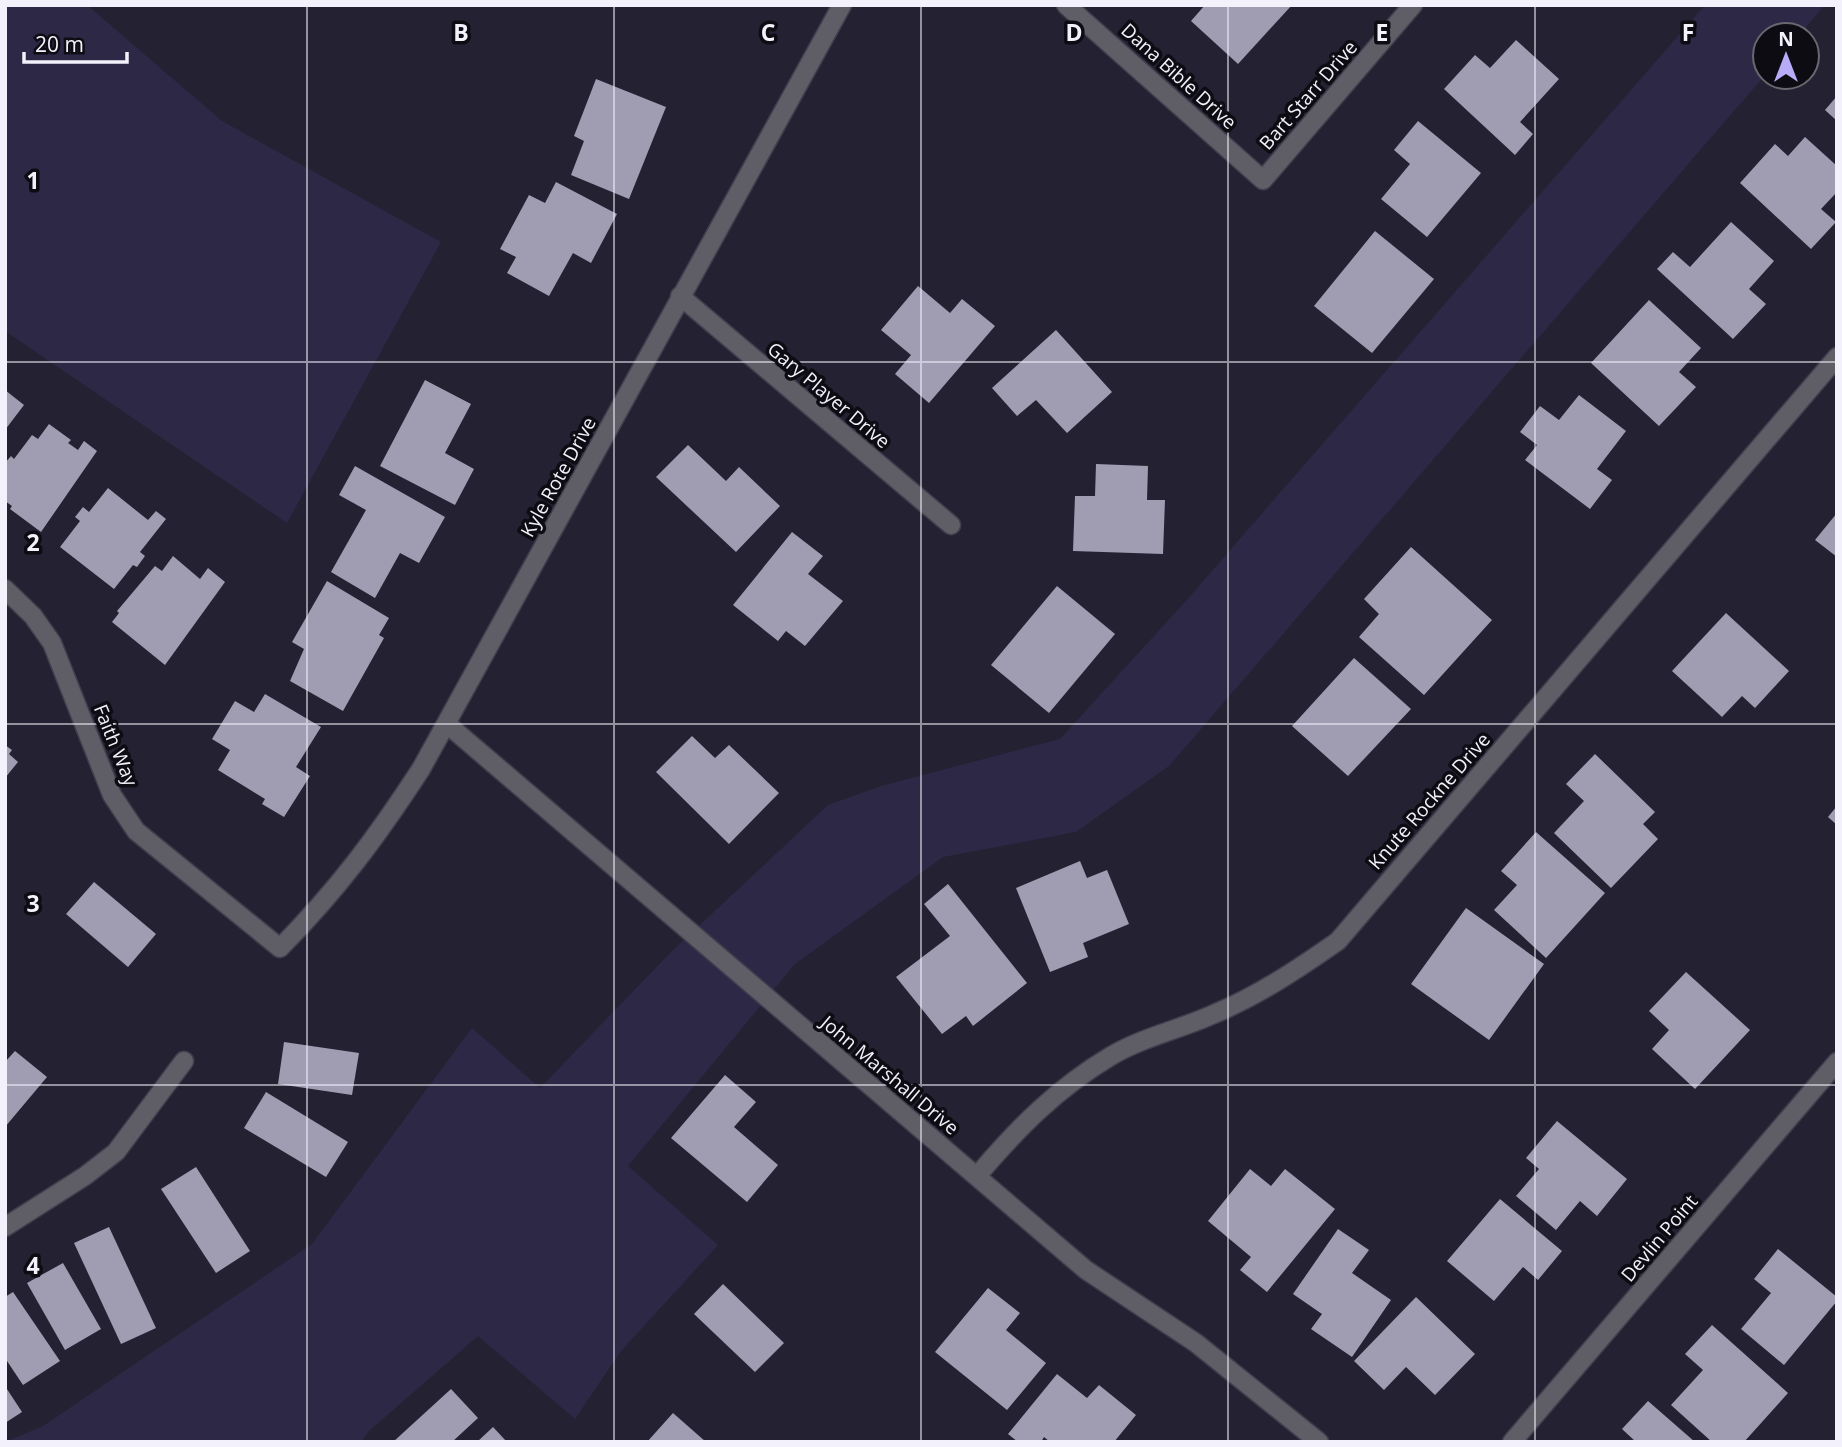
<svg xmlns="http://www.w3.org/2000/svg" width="1842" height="1447" viewBox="0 0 1842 1447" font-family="'Open Sans',sans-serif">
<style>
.green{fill:#2e2847}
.building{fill:#a09db3}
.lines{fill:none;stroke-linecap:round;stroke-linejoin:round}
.street-casing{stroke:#413e4e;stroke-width:21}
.street{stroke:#5f5e67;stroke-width:18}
.grid{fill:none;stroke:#f2f1fc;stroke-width:2;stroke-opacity:0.55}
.labels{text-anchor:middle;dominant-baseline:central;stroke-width:7;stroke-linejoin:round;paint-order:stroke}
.street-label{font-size:19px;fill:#f2f1fc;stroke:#0d0c13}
.grid-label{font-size:23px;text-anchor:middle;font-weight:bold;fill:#f2f1fc;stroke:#0d0c13;stroke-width:7;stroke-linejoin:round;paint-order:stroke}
</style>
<rect width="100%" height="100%" fill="#242132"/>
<g class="green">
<polygon points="5,5 87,5 222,121 441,242 287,523 5,331"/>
<polygon points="1705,5 1825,5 1799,35 1765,35 1765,75 1169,766 1076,832 943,857 795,964 628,1166 718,1245 621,1351 575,1419 478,1336 369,1431 361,1442 5,1442 43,1426 312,1244 472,1028 540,1088 671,952 828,805 881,786 1060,739 1184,603"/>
</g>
<g class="building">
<polygon points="1205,5 1292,5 1238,64 1191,21"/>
<polygon points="1516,40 1559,79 1520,122 1533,134 1515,155 1444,89 1475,55 1490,68"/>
<polygon points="596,79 666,107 629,199 571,175 584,141 574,136"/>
<polygon points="1837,96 1837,121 1825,110"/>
<polygon points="1418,121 1481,173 1427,237 1381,199 1410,164 1394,150"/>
<polygon points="1805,137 1837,166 1837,192 1821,209 1836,222 1811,249 1740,183 1775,144 1788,156"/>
<polygon points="556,182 617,214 591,263 573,253 549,296 507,273 516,257 500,249 529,195 545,203"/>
<polygon points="1731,222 1774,261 1749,289 1766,304 1733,339 1657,269 1673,252 1690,267"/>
<polygon points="1375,231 1434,279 1372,353 1314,306"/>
<polygon points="918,286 950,313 962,299 995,326 929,403 895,374 911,355 881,330"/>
<polygon points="1649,300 1701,348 1679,372 1696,387 1659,426 1591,363"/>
<polygon points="1056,330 1112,392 1067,433 1036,400 1017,416 992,388"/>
<polygon points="425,380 471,404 445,453 474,469 455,505 380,466"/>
<polygon points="5,390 24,405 5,430"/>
<polygon points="1579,395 1626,431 1597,469 1612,480 1590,509 1525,460 1537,445 1520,432 1540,406 1559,420"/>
<polygon points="49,424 71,440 68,443 78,450 84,441 97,451 41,532 10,509 12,506 5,501 5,463 11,456 14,459 32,435 38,439"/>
<polygon points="688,445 726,481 739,467 780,506 736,552 656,477"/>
<polygon points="1096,464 1148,466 1147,500 1165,500 1163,554 1073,551 1075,496 1095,496"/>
<polygon points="355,466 445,517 419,563 400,553 375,598 331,572 366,510 339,495"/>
<polygon points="108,488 148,520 156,511 166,519 140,552 145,556 137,567 133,565 114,589 60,547 80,521 75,517 83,507 89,512"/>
<polygon points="1837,513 1837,557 1815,540"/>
<polygon points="792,532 823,556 808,574 843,601 805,646 786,631 778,641 733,605"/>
<polygon points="1411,547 1492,620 1424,695 1359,637 1379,614 1364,599"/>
<polygon points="173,556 200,579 208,568 225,582 165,665 112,622 119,613 117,611 155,566 162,571"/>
<polygon points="327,581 389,618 379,635 384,638 343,711 290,681 304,649 292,642"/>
<polygon points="1057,586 1115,634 1049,713 991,665"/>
<polygon points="1726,613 1789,671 1755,708 1742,696 1722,717 1672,671"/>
<polygon points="1354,658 1411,709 1348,776 1292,726"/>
<polygon points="265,694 321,727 296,767 310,776 284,817 262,804 265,799 218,770 230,750 212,739 235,701 254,712"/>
<polygon points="692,736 715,758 729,745 779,793 729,844 656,772"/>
<polygon points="5,745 12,750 9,754 18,762 5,778"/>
<polygon points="1595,754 1655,812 1643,824 1658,839 1611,888 1554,833 1584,801 1566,784"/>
<polygon points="1837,806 1837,825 1828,817"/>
<polygon points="1536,832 1605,893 1546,958 1494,910 1517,885 1501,871"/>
<polygon points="1080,861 1087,878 1107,870 1129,924 1083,943 1088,957 1050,972 1016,888"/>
<polygon points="94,882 156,934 128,967 66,914"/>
<polygon points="948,884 1027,983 973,1026 966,1016 942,1034 896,977 950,936 924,904"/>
<polygon points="1466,908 1544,964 1489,1040 1411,984"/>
<polygon points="1686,972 1750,1030 1695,1089 1652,1049 1669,1030 1649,1011"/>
<polygon points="284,1042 359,1053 352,1095 278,1084"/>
<polygon points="15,1051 47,1077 5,1127 5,1062"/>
<polygon points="725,1075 756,1102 734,1127 778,1165 747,1202 671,1138"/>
<polygon points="266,1092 348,1142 326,1177 244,1128"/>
<polygon points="1557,1121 1627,1179 1597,1216 1580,1201 1556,1230 1516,1196 1539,1169 1526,1158"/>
<polygon points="196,1167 250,1251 216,1273 161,1189"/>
<polygon points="1250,1169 1271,1186 1285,1169 1335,1209 1267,1292 1240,1270 1251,1257 1208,1221"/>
<polygon points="1500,1199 1562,1251 1538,1280 1523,1267 1494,1301 1447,1261"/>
<polygon points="109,1227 156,1328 121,1344 74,1243"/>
<polygon points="1338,1229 1369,1250 1352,1273 1391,1300 1352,1357 1311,1329 1322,1314 1293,1294"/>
<polygon points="1778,1249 1837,1297 1837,1301 1784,1365 1741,1329 1771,1293 1754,1279"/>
<polygon points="63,1263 101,1329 65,1350 27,1283"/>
<polygon points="723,1284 784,1343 755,1372 694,1314"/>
<polygon points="988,1288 1020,1313 1006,1330 1046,1363 1007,1410 935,1352"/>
<polygon points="13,1292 60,1361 23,1385 5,1358 5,1297"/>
<polygon points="1416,1297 1475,1354 1435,1395 1406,1367 1384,1390 1354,1361"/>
<polygon points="1712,1325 1788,1393 1744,1442 1712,1442 1671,1405 1703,1370 1685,1354"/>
<polygon points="1057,1374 1087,1398 1099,1385 1136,1415 1114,1442 1050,1442 1044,1437 1041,1442 1018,1442 1008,1434"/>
<polygon points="5,1386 22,1412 5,1423"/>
<polygon points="451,1389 478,1418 452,1442 393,1442"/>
<polygon points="1648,1401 1695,1442 1636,1442 1622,1429"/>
<polygon points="673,1413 706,1442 647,1442"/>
<polygon points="493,1427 507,1442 477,1442"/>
</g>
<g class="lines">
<g class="street-casing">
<g id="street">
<polyline points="1066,5 1263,180 1413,5"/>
<polyline points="680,296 951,525"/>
<path d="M5 589 33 616 52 643 112 795 136 831 280 948C338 889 376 838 421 769L842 5"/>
<polyline points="447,724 1086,1270 1196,1343 1319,1442"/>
<path d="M977 1176C1017 1129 1057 1088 1111 1056 1143 1037 1181 1029 1214 1014 1259 995 1298 969 1338 941L1837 357"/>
<polyline points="5,1227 85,1176 116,1152 184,1061"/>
<polyline points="1512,1442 1837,1062"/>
</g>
</g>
<use href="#street" class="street"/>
</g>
<path class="grid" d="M307 5V1442M614 5V1442M921 5V1442M1228 5V1442M1535 5V1442M5 362H1837M5 724H1837M5 1085H1837"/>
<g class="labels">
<g class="street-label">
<text transform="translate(1179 76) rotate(42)">Dana Bible Drive</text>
<text transform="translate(1308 95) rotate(-49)">Bart Starr Drive</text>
<text transform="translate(829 395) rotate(40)">Gary Player Drive</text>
<text transform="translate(558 477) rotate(-61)">Kyle Rote Drive</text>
<text transform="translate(116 745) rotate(68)">Faith Way</text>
<text transform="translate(1429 801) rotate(-49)">Knute Rockne Drive</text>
<text transform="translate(890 1075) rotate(40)">John Marshall Drive</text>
<text transform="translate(1659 1238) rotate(-50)">Devlin Point</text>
</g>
</g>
<g class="grid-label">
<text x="461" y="41">B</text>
<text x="768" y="41">C</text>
<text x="1074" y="41">D</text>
<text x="1382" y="41">E</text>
<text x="1688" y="41">F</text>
<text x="33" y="189">1</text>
<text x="33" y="551">2</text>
<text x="33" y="912">3</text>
<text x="33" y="1274">4</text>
</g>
<rect width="1842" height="1447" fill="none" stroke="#f2f1fc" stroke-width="14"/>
<g transform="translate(1786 56)"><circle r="33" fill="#0d0c13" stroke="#696870" stroke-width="2"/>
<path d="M0-5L12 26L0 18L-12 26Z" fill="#b8abf7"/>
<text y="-10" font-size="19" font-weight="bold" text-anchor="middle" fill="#f2f1fc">N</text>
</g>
<path d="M24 52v10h103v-10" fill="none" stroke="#f2f1fc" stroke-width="3.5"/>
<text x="35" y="52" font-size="21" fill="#f2f1fc" stroke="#0d0c13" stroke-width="5" paint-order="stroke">20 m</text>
</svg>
